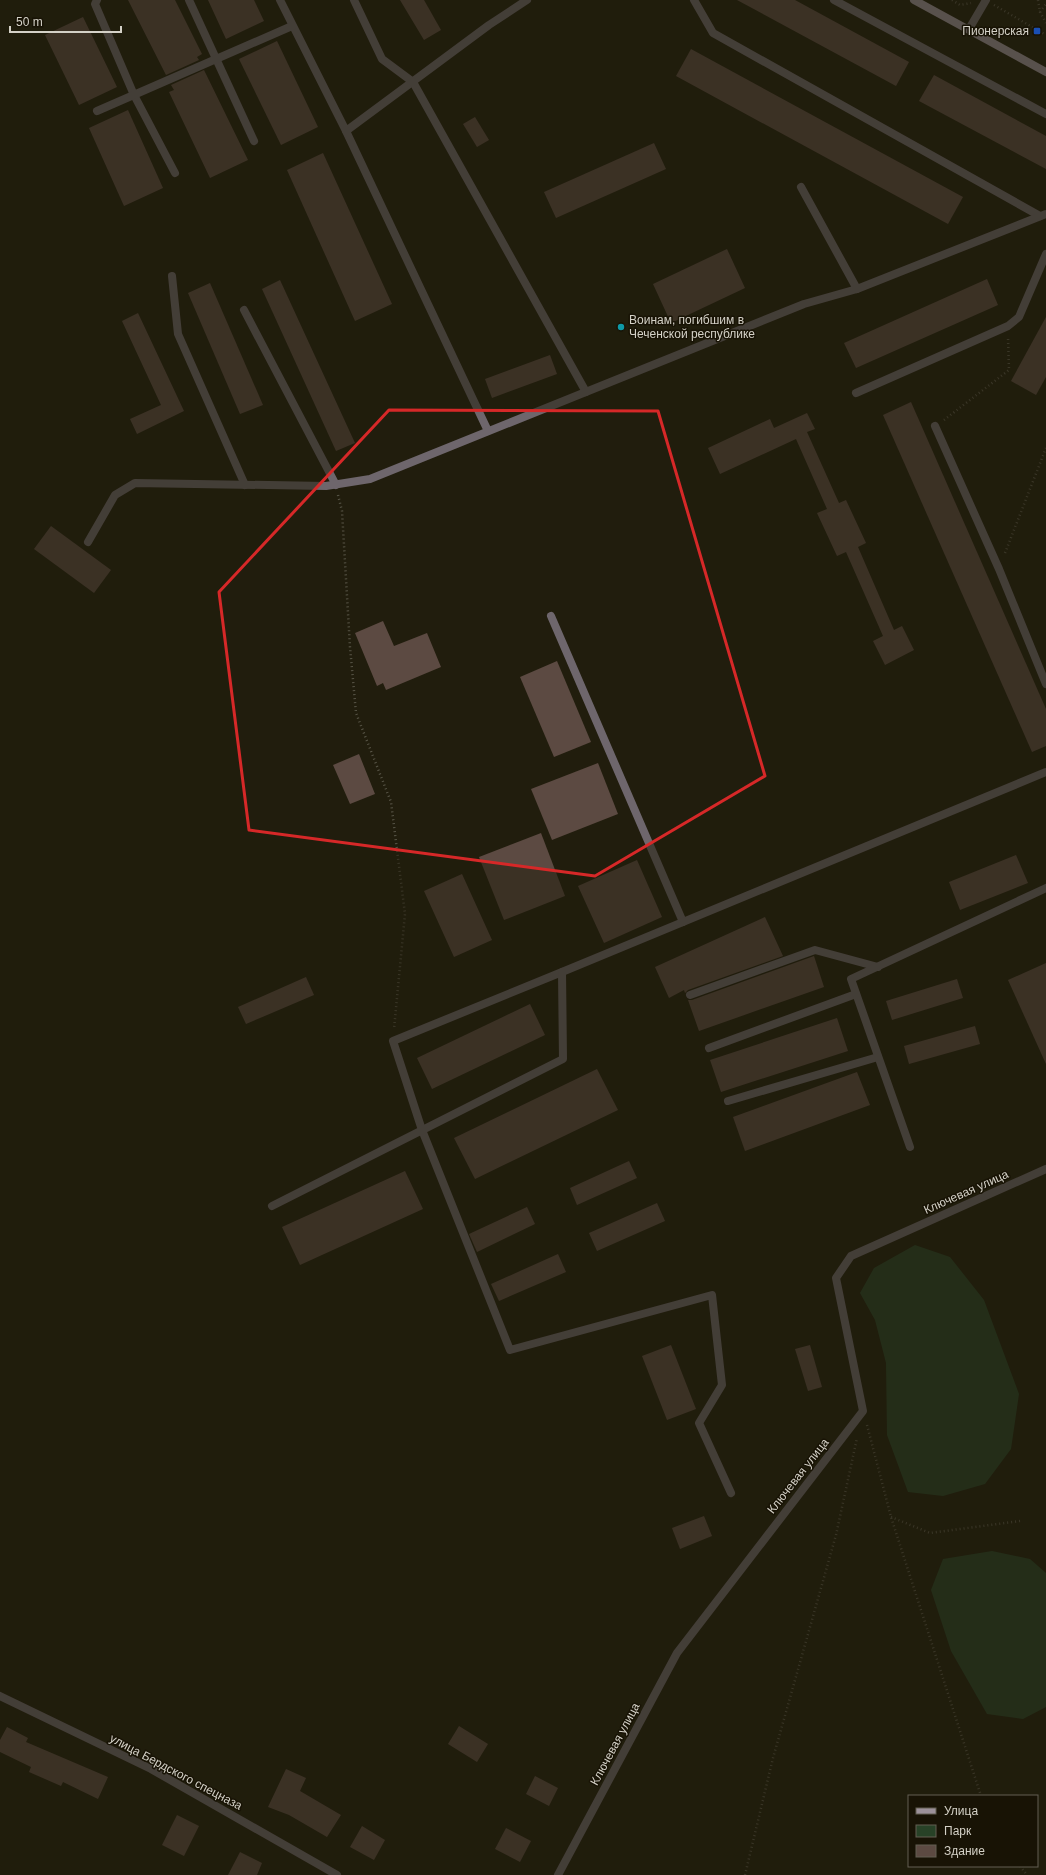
<svg xmlns="http://www.w3.org/2000/svg" width="1046" height="1875" viewBox="0 0 1046 1875" font-family="Helvetica,sans-serif">
<style>
.green{fill:#284227}
.building{fill:#5c4a42}
.lines{fill:none;stroke-linecap:round;stroke-linejoin:round}
.path{stroke:#585547;stroke-width:2.5;stroke-dasharray:1 3;stroke-linecap:butt}
.lane{stroke:#6e666c;stroke-width:8}
.street{stroke:#6e666c;stroke-width:8}
.secondary{stroke:#9c919a;stroke-width:8}
.marked{fill:none;stroke:#d62828;stroke-width:3;stroke-linejoin:round}
.transit-dot{fill:#1a4fb4;stroke:#181305;stroke-width:1.5}
.culture-dot{fill:#0f9aa8;stroke:#181305;stroke-width:1.5}
.labels{text-anchor:middle;dominant-baseline:central;stroke-width:3;stroke-linejoin:round;paint-order:stroke}
.poi-label{font-size:12px;fill:#d4d1c7;stroke:#181305;text-anchor:end}
.street-label{font-size:12px;fill:#d4d1c7;stroke:#181305}
</style>
<rect width="100%" height="100%" fill="#211d0d"/>
<g class="green">
<polygon points="915,1245 950,1257 984,1300 1019,1394 1011,1449 985,1484 943,1496 908,1492 887,1435 886,1363 875,1320 860,1293 874,1268"/>
<polygon points="992,1551 1030,1559 1046,1573 1046,1707 1023,1719 987,1714 951,1651 931,1590 943,1559"/>
</g>
<g class="building">
<polygon points="128,0 175,0 202,54 197,57 199,60 166,75"/>
<polygon points="208,0 254,0 264,21 226,39"/>
<polygon points="400,0 424,0 441,30 424,40"/>
<polygon points="737,0 795,0 909,62 896,86"/>
<polygon points="83,17 117,87 79,105 45,35"/>
<polygon points="277,41 318,127 281,145 239,59"/>
<polygon points="691,49 963,197 948,224 676,76"/>
<polygon points="204,70 248,160 210,178 169,92 174,90 171,85"/>
<polygon points="934,75 1046,136 1046,169 919,101"/>
<polygon points="128,110 163,188 124,206 89,128"/>
<polygon points="475,117 489,140 477,147 463,124"/>
<polygon points="654,143 666,169 556,218 544,192"/>
<polygon points="323,153 392,304 355,321 287,170"/>
<polygon points="727,249 745,288 671,323 653,284"/>
<polygon points="987,279 998,305 856,368 844,343"/>
<polygon points="280,280 355,443 336,451 262,289"/>
<polygon points="210,283 263,405 240,414 188,293"/>
<polygon points="138,313 184,411 137,434 130,419 161,405 122,321"/>
<polygon points="1046,317 1046,377 1036,395 1011,381"/>
<polygon points="550,355 557,374 492,398 485,379"/>
<polygon points="911,402 1046,709 1046,746 1032,752 883,415"/>
<polygon points="807,413 815,429 807,432 839,503 846,500 866,543 858,547 894,630 902,626 914,650 885,665 873,641 883,636 846,552 837,556 817,513 827,509 796,439 720,474 708,448 770,419 774,428"/>
<polygon points="51,526 111,570 94,593 34,549"/>
<polygon points="383,621 394,646 427,633 441,667 386,690 383,683 377,686 355,633"/>
<polygon points="557,661 591,742 554,757 520,677"/>
<polygon points="359,754 375,794 350,804 333,765"/>
<polygon points="598,763 618,814 552,840 531,789"/>
<polygon points="541,833 565,896 504,920 479,857"/>
<polygon points="1016,855 1028,883 960,910 949,882"/>
<polygon points="637,860 662,917 604,943 578,886"/>
<polygon points="462,874 492,940 454,957 424,891"/>
<polygon points="765,917 783,956 688,990 685,993 684,990 669,998 655,967"/>
<polygon points="814,956 824,987 699,1031 688,1000 692,1000"/>
<polygon points="1046,963 1046,1064 1008,980"/>
<polygon points="306,977 314,995 246,1024 238,1007"/>
<polygon points="957,979 963,998 892,1020 886,1001"/>
<polygon points="530,1004 545,1035 432,1089 417,1058"/>
<polygon points="837,1018 848,1051 721,1092 710,1060"/>
<polygon points="975,1026 980,1044 909,1064 904,1046"/>
<polygon points="597,1069 618,1110 475,1179 454,1138"/>
<polygon points="857,1072 870,1105 745,1151 733,1117"/>
<polygon points="629,1161 637,1178 577,1205 570,1188"/>
<polygon points="405,1171 423,1209 300,1265 282,1227"/>
<polygon points="657,1203 665,1221 597,1251 589,1233"/>
<polygon points="527,1207 535,1224 477,1252 469,1234"/>
<polygon points="558,1254 566,1272 499,1301 491,1284"/>
<polygon points="671,1345 696,1409 667,1420 642,1356"/>
<polygon points="810,1345 822,1387 808,1391 795,1349"/>
<polygon points="704,1516 712,1536 680,1549 672,1528"/>
<polygon points="459,1726 488,1744 477,1762 448,1744"/>
<polygon points="7,1727 28,1738 26,1742 108,1777 98,1799 63,1782 61,1786 29,1772 31,1767 0,1752 0,1740"/>
<polygon points="286,1769 306,1778 300,1791 341,1815 327,1837 289,1815 268,1807"/>
<polygon points="535,1776 558,1788 549,1806 526,1794"/>
<polygon points="177,1815 199,1826 184,1856 162,1845"/>
<polygon points="362,1826 385,1840 374,1860 350,1847"/>
<polygon points="506,1828 531,1841 520,1862 495,1849"/>
<polygon points="240,1852 262,1863 257,1875 228,1875"/>
</g>
<g class="lines">
<g class="path">
<polyline points="952,0 960,5 971,3"/>
<polyline points="1038,0 1040,12 1046,23"/>
<polyline points="994,5 1046,35"/>
<polyline points="1040,12 1046,4"/>
<polyline points="944,420 1009,370 1008,337"/>
<polyline points="338,495 342,511 350,647 356,713 391,802 405,914 394,1029"/>
<polyline points="1005,553 1046,448"/>
<polyline points="867,1425 891,1517 981,1796"/>
<polyline points="891,1517 930,1533 1020,1521"/>
<polyline points="1020,1866 1027,1875"/>
<polyline points="745,1875 773,1758 836,1535 857,1438"/>
</g>
<g class="lane">
<polyline points="97,0 95,4 134,95 175,173"/>
<polyline points="189,0 254,141"/>
<polyline points="280,0 346,131 489,25 527,0"/>
<polyline points="354,0 382,59 413,82 586,392"/>
<polyline points="694,0 713,33 1040,216"/>
<polyline points="834,0 1046,114"/>
<polyline points="969,29 986,0"/>
<polyline points="97,111 292,26"/>
<polyline points="346,131 488,431"/>
<polyline points="801,187 857,289"/>
<polyline points="172,276 178,334 245,485"/>
<polyline points="244,310 336,485"/>
<polyline points="856,393 1008,326 1019,317 1046,254"/>
<polyline points="935,426 999,569 1046,684"/>
<polyline points="88,542 115,495 135,483 326,486 370,479 804,304 857,289 1046,214"/>
<polyline points="551,616 683,922"/>
<polyline points="562,972 393,1041 422,1130 510,1350 712,1295 722,1385 699,1423 731,1493"/>
<polyline points="690,995 815,950 878,967"/>
<polyline points="709,1048 856,994"/>
<polyline points="728,1101 878,1057"/>
<polyline points="910,1147 851,979 1046,888"/>
<polyline points="272,1206 563,1059 562,972 1046,772"/>
</g>
<g class="street">
<polyline points="0,1696 151,1769 337,1875"/>
<polyline points="558,1875 677,1653 863,1411 836,1278 851,1256 1046,1169"/>
</g>
<polyline class="secondary" points="914,0 1046,72"/>
</g>
<path d="M0 0H1046V1875H0ZM389 410 658 411 765 776 595 876 249 830 219 592Z" fill="#211d0d" fill-opacity=".55" fill-rule="evenodd"/>
<path class="marked" d="M389 410 658 411 765 776 595 876 249 830 219 592Z"/>
<rect class="transit-dot" x="1033" y="27" width="8" height="8" rx="2"/>
<circle class="culture-dot" cx="621" cy="327" r="4"/>
<g class="labels">
<g class="poi-label">
<text x="1029" y="31">Пионерская</text>
<text x="629" y="320" text-anchor="start">Воинам, погибшим в<tspan x="629" dy="14">Чеченской республике</tspan></text>
</g>
<g class="street-label">
<text transform="translate(966 1192) rotate(-24)">Ключевая улица</text>
<text transform="translate(798 1476) rotate(-52)">Ключевая улица</text>
<text transform="translate(615 1744) rotate(-62)">Ключевая улица</text>
<text transform="translate(176 1772) rotate(28)">улица Бердского спецназа</text>
</g>
</g>
<rect x="908" y="1795" width="130" height="72" fill="#181305" stroke="#635f53"/>
<rect x="916" y="1808" width="20" height="6" fill="#9c919a" stroke="#635f53"/>
<text x="944" y="1815" font-size="12" fill="#d4d1c7">Улица</text>
<rect x="916" y="1825" width="20" height="12" fill="#284227" stroke="#635f53"/>
<text x="944" y="1835" font-size="12" fill="#d4d1c7">Парк</text>
<rect x="916" y="1845" width="20" height="12" fill="#5c4a42" stroke="#635f53"/>
<text x="944" y="1855" font-size="12" fill="#d4d1c7">Здание</text>
<path d="M10 26v6h111v-6" fill="none" stroke="#d4d1c7" stroke-width="2"/>
<text x="16" y="26" font-size="12" fill="#d4d1c7" stroke="#181305" stroke-width="3" paint-order="stroke">50 m</text>
</svg>
